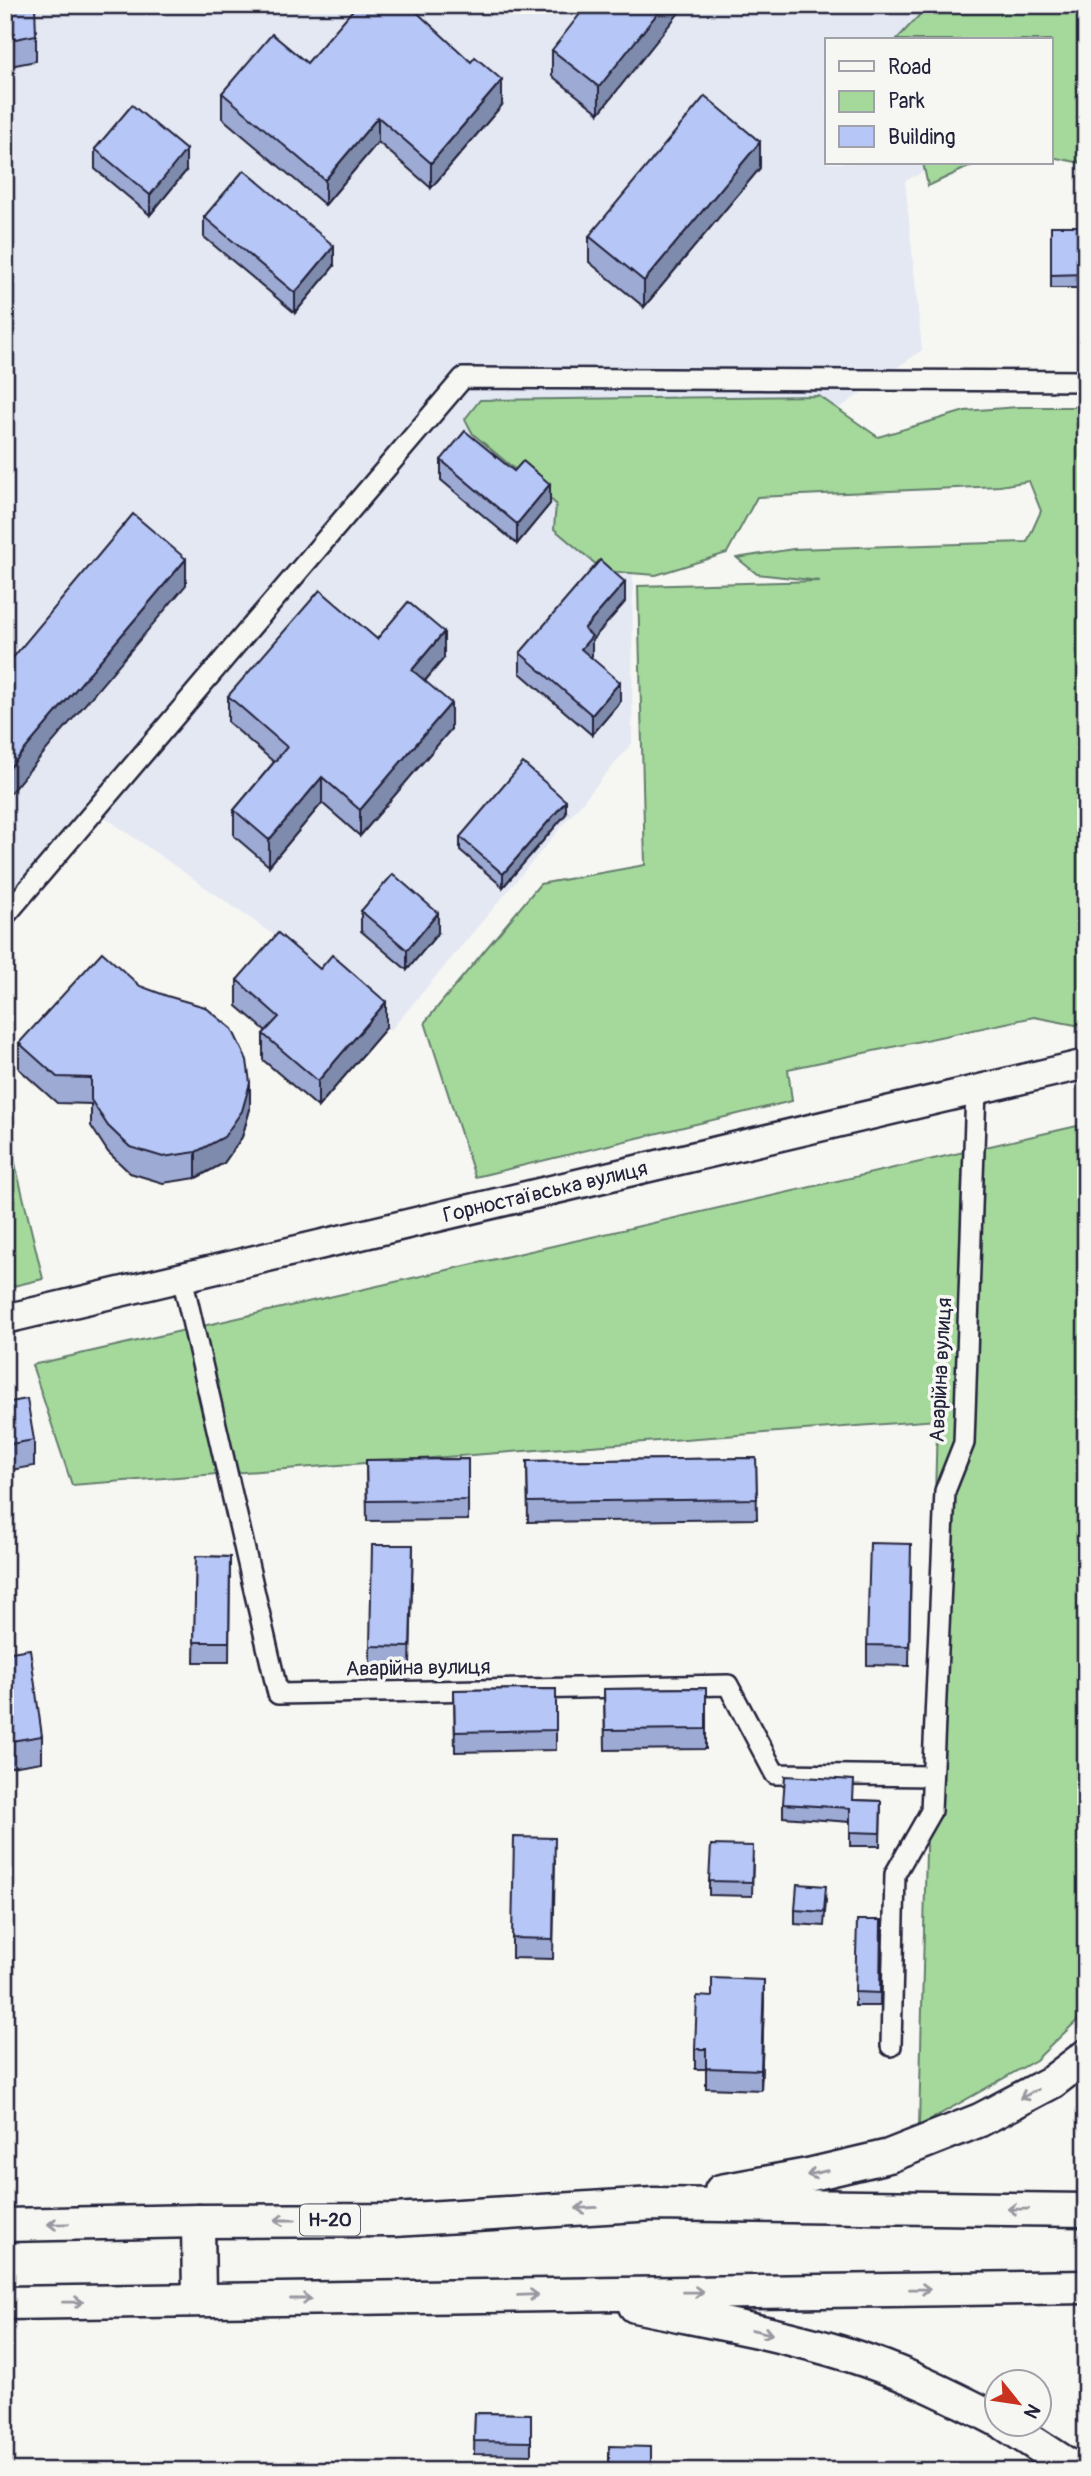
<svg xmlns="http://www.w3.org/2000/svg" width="1091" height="2476" viewBox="0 0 1091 2476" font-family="Pangolin,sans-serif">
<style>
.built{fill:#e3e8f3}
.green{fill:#a5d99c;stroke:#647e6c;stroke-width:2}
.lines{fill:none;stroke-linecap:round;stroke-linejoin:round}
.street-casing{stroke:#22223b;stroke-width:24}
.secondary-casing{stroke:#22223b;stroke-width:33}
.primary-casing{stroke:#22223b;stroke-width:37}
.street{stroke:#f6f6f2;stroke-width:19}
.secondary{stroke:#f6f6f2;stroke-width:28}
.primary{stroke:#f6f6f2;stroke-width:32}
.wall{fill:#9daad4;stroke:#22223b;stroke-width:2}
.shaded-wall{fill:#7f8bac;stroke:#22223b;stroke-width:2}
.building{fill:#b6c6f6;stroke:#22223b;stroke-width:2}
.oneway{stroke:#9797a0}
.labels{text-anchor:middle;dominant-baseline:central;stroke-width:7;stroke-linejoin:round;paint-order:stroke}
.shield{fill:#f6f6f2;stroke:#626272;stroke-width:2}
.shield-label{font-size:19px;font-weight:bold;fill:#22223b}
.street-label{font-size:21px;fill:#22223b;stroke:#f6f6f2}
</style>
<rect width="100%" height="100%" fill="#f6f6f2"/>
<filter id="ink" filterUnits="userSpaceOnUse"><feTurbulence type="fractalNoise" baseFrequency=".0143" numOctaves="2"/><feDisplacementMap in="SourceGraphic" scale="14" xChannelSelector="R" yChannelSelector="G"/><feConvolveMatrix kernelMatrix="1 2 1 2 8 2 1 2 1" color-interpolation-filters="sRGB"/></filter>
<g filter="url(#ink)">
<polygon class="built" points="5,5 1006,5 1015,40 827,40 827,163 942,163 905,181 922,350 633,554 632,743 390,1031 320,967 93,809 5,902"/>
<g class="green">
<polygon points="929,5 1086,5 1086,164 1051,157 1051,40 896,40"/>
<polygon points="923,163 977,163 928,186"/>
<polygon points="819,396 878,437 965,411 1018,407 1086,407 1086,1027 1034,1017 788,1069 792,1101 475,1177 425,1022 540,884 645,865 638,586 820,581 757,574 737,558 793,549 1027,542 1041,511 1029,481 1000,486 757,497 727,553 656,575 604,571 554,529 556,504 473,434 465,419 480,400"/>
<polygon points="5,1122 43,1279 5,1288"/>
<polygon points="1086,1124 1086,2012 1036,2060 919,2126 937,1420 72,1485 32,1365"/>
</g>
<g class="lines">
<g class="street-casing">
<g id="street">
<polyline points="5,916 463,378 1086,381"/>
<polyline points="182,1277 278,1694 728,1685 775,1774 932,1776"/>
<polyline points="891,2046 895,1874 931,1811 945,1491 964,1443 976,1090"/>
</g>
</g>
<g class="secondary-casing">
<g id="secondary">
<path id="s1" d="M5 1319 1086 1064"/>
</g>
</g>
<g class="primary-casing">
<g id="primary">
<polyline points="721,2191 808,2175 889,2156 980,2120 1052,2082 1086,2056"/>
<polyline points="198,2221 199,2299"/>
<polyline points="5,2225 198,2221 394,2220 654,2204 1086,2210"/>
<polyline points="5,2303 1086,2287"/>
<path d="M635 2306C706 2321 779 2333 849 2355 901 2371 949 2395 996 2419"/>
<polyline points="1005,2424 1077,2471"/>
</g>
</g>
<use href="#street" class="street"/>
<use href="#secondary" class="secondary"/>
<use href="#primary" class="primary"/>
</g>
<g class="wall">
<polygon points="5,5 36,35 36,61 5,67"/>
<polygon points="685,5 599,113 552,76 552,50"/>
<polygon points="307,63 502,105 431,188 378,142 325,205 222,118 222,93"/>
<polygon points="95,149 186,171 150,215 95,169"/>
<polygon points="760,168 644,307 589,262 589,236"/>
<polygon points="204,217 334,266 295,313 204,237"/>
<rect x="1051" y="226" width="35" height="62"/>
<polygon points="441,460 550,504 517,544 441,480"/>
<polygon points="625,602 592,640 591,657 620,702 592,735 520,673 520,653"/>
<polygon points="377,639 444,658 425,681 451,729 360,836 322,803 269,866 234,836 234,810 274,762 228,722 228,696"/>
<polygon points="566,814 503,887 460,850 460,837"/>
<polygon points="361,911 438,933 407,970 361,931"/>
<polygon points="237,980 386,1028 318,1107 263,1060 263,1034 266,1031 237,1006"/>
<polygon points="19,1043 250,1109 242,1137 224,1163 196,1178 163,1183 130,1173 108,1152 91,1126 91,1104 57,1103 19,1069"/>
<polygon points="5,1403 34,1440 34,1466 5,1471"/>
<polygon points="756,1458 757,1519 528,1522 527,1461"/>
<polygon points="468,1459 468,1520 367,1521 366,1460"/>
<polygon points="413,1545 410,1667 370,1666 370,1646"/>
<polygon points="196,1556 230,1557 229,1662 194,1662"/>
<polygon points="911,1564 909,1666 867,1665 867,1645"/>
<polygon points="5,1653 42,1736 42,1762 5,1768"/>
<polygon points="706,1688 706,1749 605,1750 604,1689"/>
<polygon points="556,1689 556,1750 455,1752 454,1690"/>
<polygon points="854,1800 881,1801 880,1846 850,1846 850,1822 783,1817 783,1804"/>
<polygon points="555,1858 553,1959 512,1958 512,1938"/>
<polygon points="753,1860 752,1896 709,1895 709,1881"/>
<polygon points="826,1900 824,1926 795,1924 795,1910"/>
<polygon points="881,1920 880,2006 855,2006 855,1992"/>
<polygon points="764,2000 761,2090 706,2088 706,2069 695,2069 695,2049"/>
<polygon points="475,2413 531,2414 531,2455 474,2454"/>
</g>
<g class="shaded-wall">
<polygon points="664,5 685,5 599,113 599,87"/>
<polygon points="502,80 502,105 431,188 431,163"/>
<polygon points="378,117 378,142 325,205 325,180"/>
<polygon points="760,142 760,168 644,307 644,281"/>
<polygon points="186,150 186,171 150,215 150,195"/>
<polygon points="334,246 334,266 295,313 295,293"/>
<polygon points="550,484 550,504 517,544 517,524"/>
<polygon points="186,559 186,585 5,799 5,773"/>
<polygon points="625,582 625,602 592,640 592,656 581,669 581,649 584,629"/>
<polygon points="444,632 444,658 412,696 412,670"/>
<polygon points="620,682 620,702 592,735 592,715"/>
<polygon points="451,703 451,729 360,836 360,810"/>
<polygon points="322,777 322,803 269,866 269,840"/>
<polygon points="566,801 566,814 503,887 503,874"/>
<polygon points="438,913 438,933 407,970 407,950"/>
<polygon points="386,1002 386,1028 318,1107 318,1081"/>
<polygon points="250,1083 250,1109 242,1137 224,1163 196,1178 196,1152"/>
<polygon points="764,1980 764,2000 761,2090 761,2070"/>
</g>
<g class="building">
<polygon points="5,5 35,5 36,35 5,41"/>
<polygon points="357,5 409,5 471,62 475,57 502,80 431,163 378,117 325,180 222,93 272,34 307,63"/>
<polygon points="587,5 664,5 599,87 552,50"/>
<polygon points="705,96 760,142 644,281 589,236"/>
<polygon points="132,105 186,150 150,195 95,149"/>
<polygon points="244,170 334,246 295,293 204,217"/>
<polygon points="1051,226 1086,226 1086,274 1051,275"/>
<polygon points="465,431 514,471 523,461 550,484 517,524 441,460"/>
<polygon points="133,514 186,559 5,773 5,667"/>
<polygon points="600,560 625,582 584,629 592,636 581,649 620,682 592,715 520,653"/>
<polygon points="320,590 377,639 408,602 444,632 412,670 451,703 360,810 322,777 269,840 234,810 287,747 228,696"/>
<polygon points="523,763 566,801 503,874 460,837"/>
<polygon points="393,874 438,913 407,950 361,911"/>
<polygon points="278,933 320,969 332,955 386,1002 318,1081 263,1034 279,1017 237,980"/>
<polygon points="102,952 140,986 167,996 205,1007 232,1029 247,1060 250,1083 242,1111 224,1137 196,1152 163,1157 130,1147 108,1126 91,1100 91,1078 57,1077 19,1043"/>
<polygon points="27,1399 34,1440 5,1445 5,1403"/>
<polygon points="756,1458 757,1499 528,1502 527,1461"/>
<polygon points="468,1459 468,1500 367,1501 366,1460"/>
<polygon points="870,1543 911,1544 909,1646 867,1645"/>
<polygon points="372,1545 413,1545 410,1647 370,1646"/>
<polygon points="196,1556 230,1557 229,1642 194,1642"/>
<polygon points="30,1649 42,1736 5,1742 5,1653"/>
<polygon points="706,1688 706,1729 605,1730 604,1689"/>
<polygon points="556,1689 556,1730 455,1732 454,1690"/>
<polygon points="785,1776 854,1780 853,1800 881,1801 880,1833 850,1832 850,1808 783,1804"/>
<polygon points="514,1837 555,1838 553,1939 512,1938"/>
<polygon points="711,1845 753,1846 752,1882 709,1881"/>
<polygon points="797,1884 826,1886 824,1912 795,1910"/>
<polygon points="857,1920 881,1920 880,1993 855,1992"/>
<polygon points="712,1978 764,1980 761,2070 706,2068 706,2049 695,2049 697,1996 712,1997"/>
<polygon points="475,2413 531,2414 531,2442 474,2441"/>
<polygon points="609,2446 651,2447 651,2471 609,2471"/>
</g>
<defs><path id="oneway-shaft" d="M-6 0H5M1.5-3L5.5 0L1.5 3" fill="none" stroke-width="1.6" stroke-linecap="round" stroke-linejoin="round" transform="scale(1.75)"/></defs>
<g class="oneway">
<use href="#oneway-shaft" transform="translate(1029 2094) rotate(153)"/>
<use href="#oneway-shaft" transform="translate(817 2173) rotate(167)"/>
<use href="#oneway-shaft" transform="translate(586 2208) rotate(177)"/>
<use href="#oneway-shaft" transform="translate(1018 2209) rotate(-179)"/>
<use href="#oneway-shaft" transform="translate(285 2220) rotate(180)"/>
<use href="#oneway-shaft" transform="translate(58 2224) rotate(179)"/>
<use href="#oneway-shaft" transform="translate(920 2289) rotate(-1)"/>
<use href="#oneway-shaft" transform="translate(693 2292) rotate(-1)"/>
<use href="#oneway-shaft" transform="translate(528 2295) rotate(-2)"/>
<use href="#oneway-shaft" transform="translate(301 2299)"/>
<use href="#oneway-shaft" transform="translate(73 2302) rotate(-1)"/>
<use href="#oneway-shaft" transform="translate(762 2332) rotate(13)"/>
</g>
</g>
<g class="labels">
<rect class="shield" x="300" y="2204.5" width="60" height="31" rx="5"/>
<g class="shield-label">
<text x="330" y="2220">Н-20</text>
</g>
<g class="street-label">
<text stroke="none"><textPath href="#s1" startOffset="555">Горностаївська вулиця</textPath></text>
<text transform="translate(941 1370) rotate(-87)">Аварійна вулиця</text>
<text transform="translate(418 1668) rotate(-1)">Аварійна вулиця</text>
</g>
</g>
<rect width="1091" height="2476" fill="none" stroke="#f6f6f2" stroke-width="28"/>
<rect x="14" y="14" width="1063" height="2448" fill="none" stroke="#22223b" stroke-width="2.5" filter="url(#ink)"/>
<rect x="825" y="38" width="228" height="126" fill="#f6f6f2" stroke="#a1a1a9" stroke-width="2"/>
<rect x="839" y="61" width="35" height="10" fill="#f6f6f2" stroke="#a1a1a9" stroke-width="2"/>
<text x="888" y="74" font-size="21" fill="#22223b">Road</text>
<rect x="839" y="91" width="35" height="21" fill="#a5d99c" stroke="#a1a1a9" stroke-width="2"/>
<text x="888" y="108" font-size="21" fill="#22223b">Park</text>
<rect x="839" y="126" width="35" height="21" fill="#b6c6f6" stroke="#a1a1a9" stroke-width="2"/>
<text x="888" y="144" font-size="21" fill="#22223b">Building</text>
<g transform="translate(1018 2403) rotate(120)"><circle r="33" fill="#f6f6f2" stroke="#a1a1a9" stroke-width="2"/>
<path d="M0-5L12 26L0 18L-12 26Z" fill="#c8321e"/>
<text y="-10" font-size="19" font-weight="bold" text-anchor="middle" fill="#22223b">N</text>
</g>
</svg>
